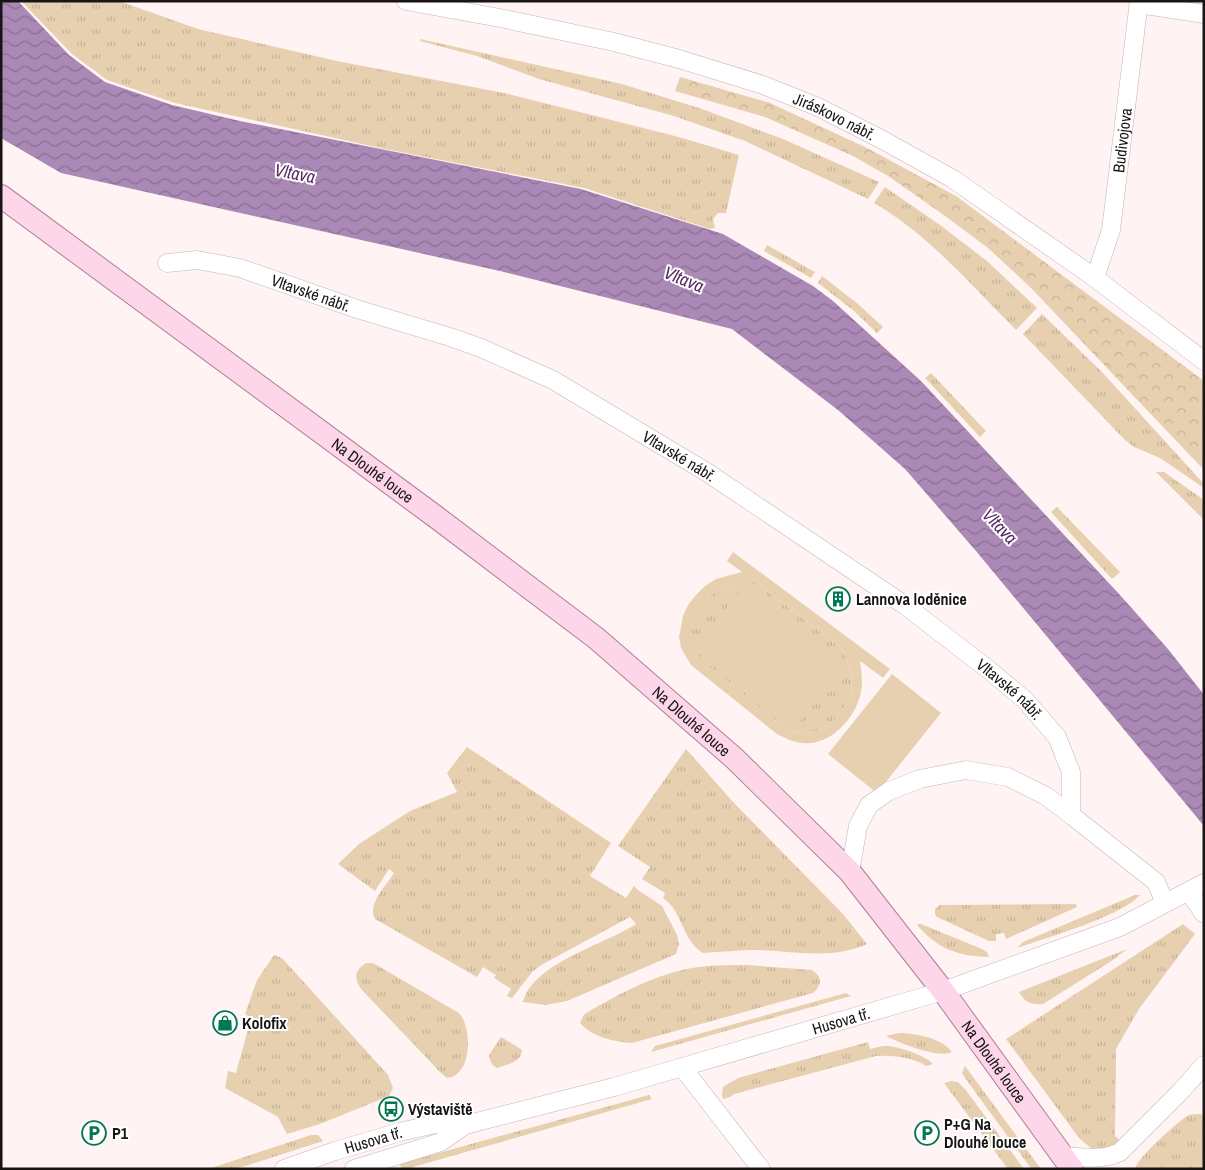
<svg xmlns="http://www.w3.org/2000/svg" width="1205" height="1170" viewBox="0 0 1205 1170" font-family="'Archivo Narrow',sans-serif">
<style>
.grass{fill:url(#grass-tufts)}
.park{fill:url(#park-crowns)}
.garden{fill:#e7d0b0;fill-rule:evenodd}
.water{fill:url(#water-waves)}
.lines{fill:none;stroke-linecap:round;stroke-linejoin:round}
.minor-casing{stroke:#c1b6b6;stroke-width:19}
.major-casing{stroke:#ac8196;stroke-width:24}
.minor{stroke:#fff;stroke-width:18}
.major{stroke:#fdd6e9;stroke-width:22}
.labels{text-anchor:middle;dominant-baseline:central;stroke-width:4;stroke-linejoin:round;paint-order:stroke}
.street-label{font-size:16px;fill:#191515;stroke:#fff}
.poi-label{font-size:16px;font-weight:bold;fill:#191515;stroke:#fff;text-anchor:start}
.water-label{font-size:18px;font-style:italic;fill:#562a63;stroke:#fff}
</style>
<defs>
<pattern id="grass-tufts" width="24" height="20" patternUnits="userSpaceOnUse" patternTransform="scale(1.25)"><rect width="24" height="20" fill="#e7d0b0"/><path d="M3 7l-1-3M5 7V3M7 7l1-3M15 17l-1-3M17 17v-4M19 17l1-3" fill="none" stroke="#c6b296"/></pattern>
<pattern id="park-crowns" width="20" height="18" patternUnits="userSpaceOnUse" patternTransform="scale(1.25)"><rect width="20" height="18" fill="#e7d0b0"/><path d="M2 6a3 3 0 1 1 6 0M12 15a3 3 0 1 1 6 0" fill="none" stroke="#c6b296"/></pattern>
<pattern id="water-waves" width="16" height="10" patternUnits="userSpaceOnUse" patternTransform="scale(1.25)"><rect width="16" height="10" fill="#ab89b6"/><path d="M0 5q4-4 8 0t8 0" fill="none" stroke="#8a6f93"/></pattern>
</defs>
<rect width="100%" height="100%" fill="#fff3f4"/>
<g class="grass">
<polygon points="21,1 119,1 198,29 337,61 504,93 679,137 739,155 726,213 718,213 713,219 715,228 710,229 584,188 385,149 175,103 107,80 72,54"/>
<polygon points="420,39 622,84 702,109 783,139 879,182 868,199 745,141 674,116 539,79 477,56 420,41"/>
<path d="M885 187 940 225 987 261 1037 308 1016 330C972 286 928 234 874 203Z"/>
<polygon points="767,245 815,272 811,278 764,251"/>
<polygon points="822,276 858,304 883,327 877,333 854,311 818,283"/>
<polygon points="1042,314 1101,371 1204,484 1204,488 1160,458 1134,447 1125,440 1023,334"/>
<polygon points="931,373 986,431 980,437 925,378"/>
<polygon points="1156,472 1164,472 1204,500 1204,520"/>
<polygon points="1057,507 1120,572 1112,579 1051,512"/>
<path d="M740 582H755L841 647C849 661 854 677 851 692 846 713 825 733 803 733 795 733 789 729 781 725L700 659C675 624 704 591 740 582Z"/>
<path d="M467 747 611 843 590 876 626 898 634 886 638 890 662 906 677 935 679 944 676 954 567 1001 545 1005 523 1002C533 963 604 945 636 924L630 917 543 964 533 971 512 998 507 996 511 989 494 978 496 975 483 967 477 977 375 919C367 904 386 886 394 873L389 869 375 891 338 864 359 844 410 811 457 792 447 773Z"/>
<path d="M686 749 734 803 843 914 867 944C832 960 794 951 757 950 739 950 721 952 703 953 682 941 683 911 663 898L665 893 642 879 650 867 618 846Z"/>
<path d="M1135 895H1140C1122 916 1046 938 1017 948L1023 942Z"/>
<polygon points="1076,904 1077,907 1006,939 1004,933 996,934 996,941 989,941 937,917 935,914 935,909 940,905"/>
<path d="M918 924H921L982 949 987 952 989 957C957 956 938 949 917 925Z"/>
<polygon points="1183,924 1195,934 1139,1009 1116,1049 1115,1136 1122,1142 1114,1150 1093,1150 1079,1138 1006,1039"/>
<path d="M1127 949 1113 960 1043 1004C1032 1005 1024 1002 1019 992Z"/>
<polygon points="274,955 282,958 388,1075 393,1088 389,1096 320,1124 287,1134 278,1117 225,1088 228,1071 236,1073 251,1018 245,1014 257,980"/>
<path d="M366 963H373L459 1013C472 1027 473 1075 447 1078L440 1072 361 989C354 977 354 971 366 963Z"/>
<path d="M747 965 812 970C823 978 822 984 813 993L632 1043C615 1042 592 1037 580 1023L583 1016 586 1013C617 995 650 977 686 969 706 965 727 965 747 965Z"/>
<polygon points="846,993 851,996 651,1052 655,1046"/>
<path d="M899 1033C917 1034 940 1037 952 1052 938 1059 900 1043 886 1036Z"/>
<path d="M501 1037 522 1050C521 1063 508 1064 497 1068 492 1065 490 1062 489 1055Z"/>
<path d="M868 1042 870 1049C874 1048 879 1047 883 1046 896 1045 925 1055 933 1064L926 1066C913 1057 891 1055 876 1056L734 1094 730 1097 723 1099 722 1094 723 1087 738 1078Z"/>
<polygon points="965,1066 1041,1169 1031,1169 1030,1167 965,1078 962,1073"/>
<polygon points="951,1081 958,1082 965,1089 1024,1169 1008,1169 944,1083"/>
<polygon points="649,1095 652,1099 406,1169 402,1169 399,1164"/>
<path d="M1201 1114 1204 1117V1169H1135C1136 1159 1179 1120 1189 1115 1192 1114 1197 1114 1201 1114Z"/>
<polygon points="311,1135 318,1135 323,1141 236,1169 208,1169"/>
</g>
<polygon class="park" points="680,77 770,103 867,148 956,196 1204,381 1204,470 1030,287 988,248 941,213 888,176 853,156 765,117 675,91"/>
<g class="garden">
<path d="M733 552 890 669 883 678 860 661C861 668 862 676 862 684 861 712 833 747 802 743 793 742 785 738 777 734L691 665 681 648 679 637 683 616 688 605 696 595 705 586 716 579 742 572 727 561ZM740 582H755L841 647C849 661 854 677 851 692 846 713 825 733 803 733 795 733 789 729 781 725L701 659C675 624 704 591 740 582Z"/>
<polygon points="743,587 844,665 797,725 696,647"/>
<polygon points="892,674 941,713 877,793 828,754"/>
</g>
<polygon class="water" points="1,1 18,1 69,55 105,82 172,105 240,121 581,189 723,234 813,286 833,301 921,381 1120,595 1168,649 1201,691 1204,695 1204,826 976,551 905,469 838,410 732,329 500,271 61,173 1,138"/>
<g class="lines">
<g class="minor-casing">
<g id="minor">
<path id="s1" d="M406 1 500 18 614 42 679 59 763 85 818 107 881 139 953 179 1095 278 1204 361"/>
<polyline points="1139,4 1204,14"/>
<path id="s2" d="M167 263 197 260 240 268 357 309 453 338 481 348 553 380 708 473 906 606 989 670 1025 700 1057 737 1071 772V815L1156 882 1165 903"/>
<path id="s3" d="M1095 278 1111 230 1139 1"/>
<polyline points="850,872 858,826 869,805 889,791 920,779 966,770 1008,777 1046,796 1071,815"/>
<polyline points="1189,892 1204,914"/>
<polyline points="682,1067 761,1169"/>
<path d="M1062 1156C1082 1157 1102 1161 1120 1152L1181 1091 1204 1065"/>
<path id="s4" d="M284 1169 335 1151 400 1132 435 1124 465 1125 614 1087 943 991 1120 927 1204 883"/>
<polyline points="354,1169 441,1142 465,1125"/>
</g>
</g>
<g class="major-casing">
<g id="major">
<path id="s5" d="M1 196 436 517 596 638 734 758 850 872 943 991 1072 1169"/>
</g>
</g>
<use href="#minor" class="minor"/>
<use href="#major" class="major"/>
</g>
<defs>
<g id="building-ring" transform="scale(1.25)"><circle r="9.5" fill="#fff" stroke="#017854" stroke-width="1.5"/><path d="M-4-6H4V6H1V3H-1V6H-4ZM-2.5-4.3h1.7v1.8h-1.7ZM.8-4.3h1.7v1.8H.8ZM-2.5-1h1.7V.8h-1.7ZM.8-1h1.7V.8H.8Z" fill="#017854"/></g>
<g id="shop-ring" transform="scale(1.25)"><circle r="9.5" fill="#fff" stroke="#017854" stroke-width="1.5"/><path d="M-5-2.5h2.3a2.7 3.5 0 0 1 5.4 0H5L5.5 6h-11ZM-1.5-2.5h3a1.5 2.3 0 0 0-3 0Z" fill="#017854"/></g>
<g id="bus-ring" transform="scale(1.25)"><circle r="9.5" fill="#fff" stroke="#017854" stroke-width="1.5"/><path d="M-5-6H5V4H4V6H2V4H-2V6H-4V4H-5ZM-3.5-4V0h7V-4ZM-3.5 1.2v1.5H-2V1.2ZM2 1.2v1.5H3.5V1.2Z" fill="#017854"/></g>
<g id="parking-ring" transform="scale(1.25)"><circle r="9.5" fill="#fff" stroke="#017854" stroke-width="1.5"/><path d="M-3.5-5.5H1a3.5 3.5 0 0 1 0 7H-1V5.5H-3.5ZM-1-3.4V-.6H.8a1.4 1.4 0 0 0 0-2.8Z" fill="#017854"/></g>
</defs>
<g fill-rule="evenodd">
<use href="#building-ring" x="838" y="599"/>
<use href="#shop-ring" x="225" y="1023"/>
<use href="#bus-ring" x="391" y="1109"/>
<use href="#parking-ring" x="94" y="1133"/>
<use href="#parking-ring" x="927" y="1133"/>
</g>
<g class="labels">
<g class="street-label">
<text stroke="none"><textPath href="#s1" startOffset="445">Jiráskovo nábř.</textPath></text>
<text stroke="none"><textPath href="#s3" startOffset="141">Budivojova</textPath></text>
<text stroke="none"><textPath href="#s2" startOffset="149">Vltavské nábř.</textPath></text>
<text stroke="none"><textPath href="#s2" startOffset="554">Vltavské nábř.</textPath></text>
<text stroke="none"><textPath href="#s5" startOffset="462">Na Dlouhé louce</textPath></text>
<text stroke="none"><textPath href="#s2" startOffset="959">Vltavské nábř.</textPath></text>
<text stroke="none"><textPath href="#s5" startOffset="868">Na Dlouhé louce</textPath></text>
<text stroke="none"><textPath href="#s4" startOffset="578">Husova tř.</textPath></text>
<text stroke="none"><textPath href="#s5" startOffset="1325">Na Dlouhé louce</textPath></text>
<text stroke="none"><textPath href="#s4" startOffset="94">Husova tř.</textPath></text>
</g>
<g class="poi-label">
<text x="856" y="599">Lannova loděnice</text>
<text x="242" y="1023">Kolofix</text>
<text x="408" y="1109">Výstaviště</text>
<text x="944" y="1124">P+G Na<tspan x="944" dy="18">Dlouhé louce</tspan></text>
<text x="112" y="1133">P1</text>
</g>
<g class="water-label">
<text transform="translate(295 173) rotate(11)">Vltava</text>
<text transform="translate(684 279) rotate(22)">Vltava</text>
<text transform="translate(1000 526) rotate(46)">Vltava</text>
</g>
</g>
<rect width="1205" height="1170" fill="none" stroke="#191515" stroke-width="5"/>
</svg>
